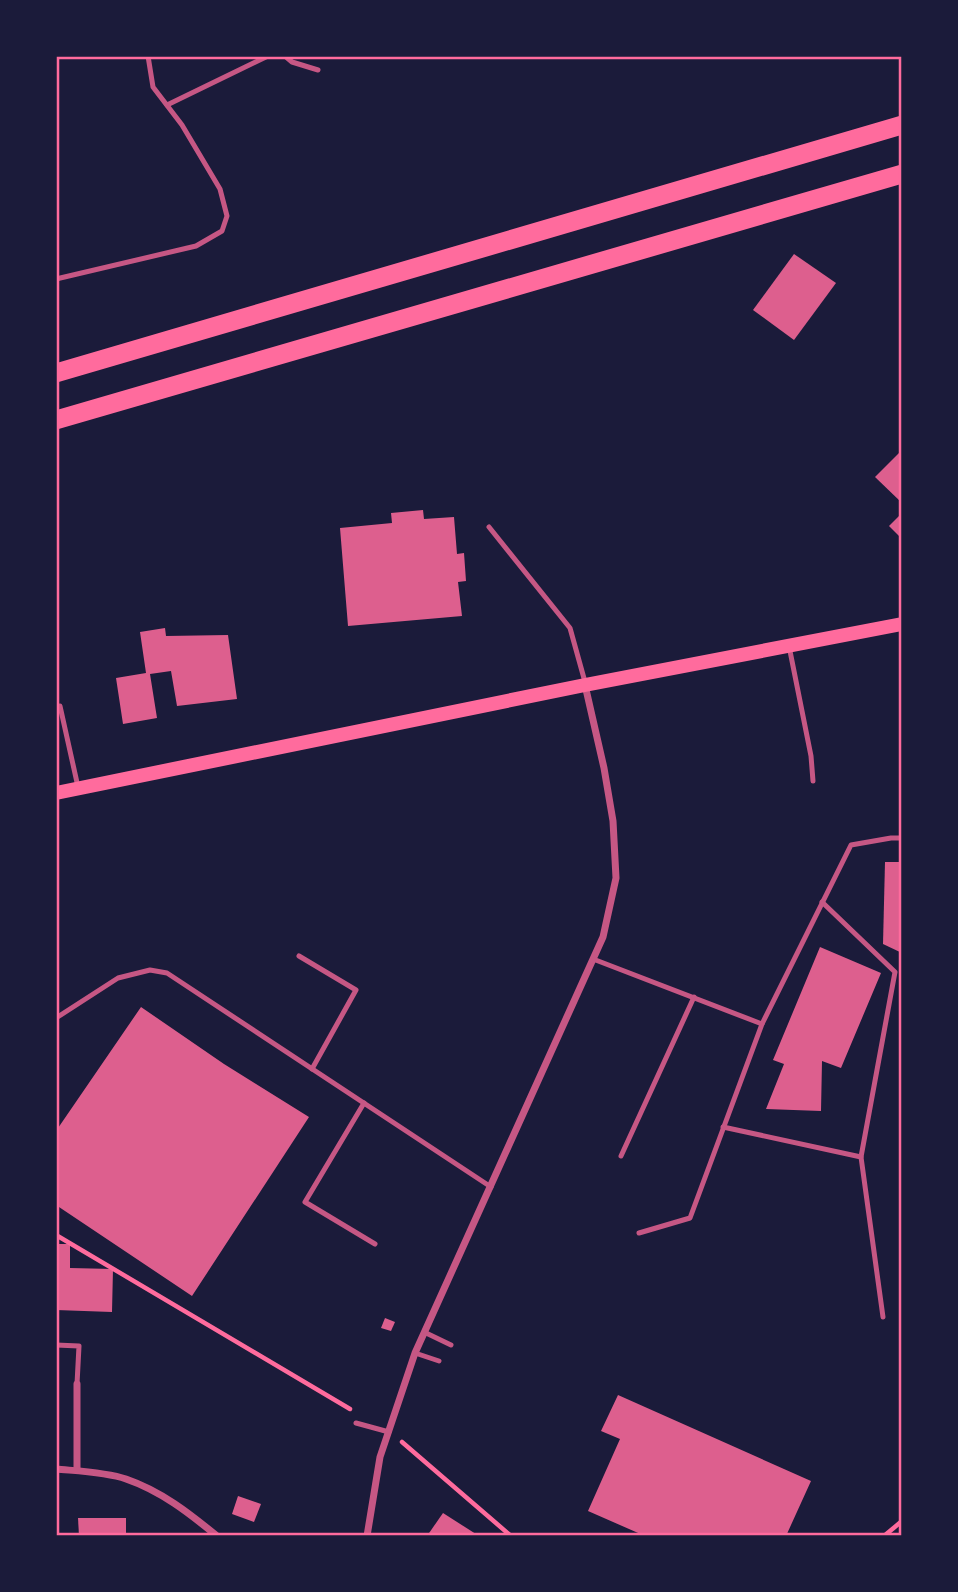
<svg xmlns="http://www.w3.org/2000/svg" width="958" height="1592" viewBox="0 0 958 1592" font-family="Cabin,sans-serif">
<style>
.building{fill:#dd5f8e}
.lines{fill:none;stroke-linecap:round;stroke-linejoin:round}
.path{stroke:#ff6b9d;stroke-width:4.5}
.service{stroke:#c65784;stroke-width:5}
.minor{stroke:#c65784;stroke-width:7}
.secondary{stroke:#ff6b9d;stroke-width:14}
.trunk{stroke:#ff6b9d;stroke-width:19}
.neatline{fill:none;stroke:#ff6b9d;stroke-width:2.5}
</style>
<rect width="100%" height="100%" fill="#1b1b3a"/>
<g class="building">
<polygon points="794,254 836,283 794,340 753,310"/>
<polygon points="902,450 902,503 875,477"/>
<polygon points="423,510 424,519 454,517 457,554 464,553 466,581 458,582 462,616 348,626 340,528 392,523 391,513"/>
<polygon points="902,513 902,539 889,526"/>
<polygon points="165,628 166,636 228,635 237,699 177,706 171,671 150,674 157,718 123,724 116,678 146,673 140,632"/>
<polygon points="885,862 902,862 902,953 883,944"/>
<polygon points="820,947 881,973 841,1068 822,1061 821,1111 766,1109 784,1064 773,1060"/>
<polygon points="141,1007 224,1064 309,1117 192,1296 56,1205 56,1131"/>
<polygon points="56,1244 70,1244 70,1268 113,1269 112,1312 56,1310"/>
<polygon points="385,1318 395,1322 391,1331 381,1328"/>
<polygon points="618,1395 811,1481 786,1536 645,1536 588,1511 620,1439 601,1431"/>
<polygon points="238,1496 261,1504 254,1522 232,1514"/>
<polygon points="443,1513 479,1536 427,1536"/>
<polygon points="78,1518 126,1518 126,1536 79,1536"/>
</g>
<g class="lines">
<g class="path">
<polyline points="56,1235 350,1409"/>
<polyline points="402,1442 511,1536"/>
<polyline points="884,1536 902,1521"/>
</g>
<g class="service">
<polyline points="285,56 292,62 318,70"/>
<polyline points="167,105 268,56"/>
<polyline points="56,279 196,246 222,231 227,216 220,189 182,125 153,87 148,56"/>
<polyline points="489,527 570,628 585,682"/>
<polyline points="789,646 811,756 813,781"/>
<polyline points="60,706 78,787"/>
<polyline points="822,902 895,972 861,1157 883,1317"/>
<polyline points="299,956 356,990 312,1069"/>
<polyline points="593,959 762,1024 851,845 891,838 902,838"/>
<polyline points="56,1018 118,978 150,970 167,973 491,1187"/>
<polyline points="364,1103 305,1202 375,1244"/>
<polyline points="723,1127 861,1157"/>
<polyline points="621,1156 694,997"/>
<polyline points="639,1233 690,1218 762,1024"/>
<polyline points="424,1332 451,1345"/>
<polyline points="56,1345 79,1346 77,1384"/>
<polyline points="415,1353 439,1361"/>
<polyline points="356,1423 389,1432"/>
</g>
<g class="minor">
<polyline points="77,1384 77,1470"/>
<path d="M56 1469C77 1471 106 1472 126 1479 161 1491 189 1513 217 1536"/>
<polyline points="367,1536 380,1457 415,1353 603,937 616,878 613,821 604,768 585,685"/>
</g>
<polyline class="secondary" points="56,793 585,685 902,624"/>
<g class="trunk">
<polyline points="56,373 902,125"/>
<polyline points="56,420 902,174"/>
</g>
</g>
<rect width="958" height="1592" fill="none" stroke="#1b1b3a" stroke-width="116"/>
<rect x="58" y="58" width="842" height="1476" class="neatline"/>
</svg>
